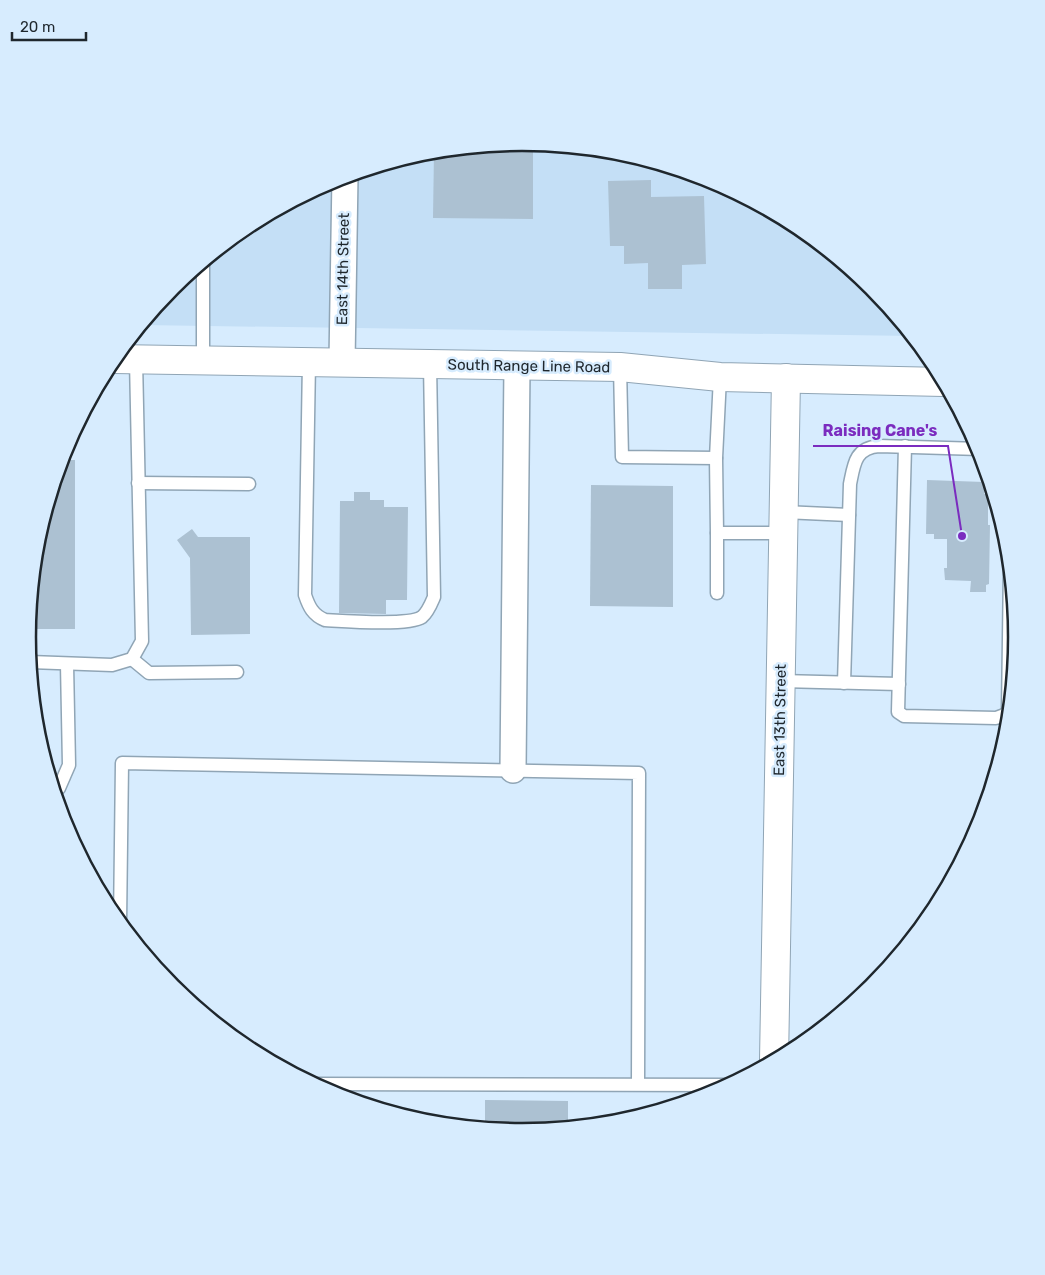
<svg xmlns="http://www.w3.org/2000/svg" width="1045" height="1275" viewBox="0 0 1045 1275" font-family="Rubik,sans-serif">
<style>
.built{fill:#c4dff6}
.building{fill:#acc1d2}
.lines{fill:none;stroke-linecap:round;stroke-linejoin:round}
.lane-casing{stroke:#90a5b5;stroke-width:15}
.street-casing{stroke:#90a5b5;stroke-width:28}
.secondary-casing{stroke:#90a5b5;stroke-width:30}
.primary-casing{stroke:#90a5b5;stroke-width:30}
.lane{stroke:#fff;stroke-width:12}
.street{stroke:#fff;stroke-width:25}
.secondary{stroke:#fff;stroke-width:28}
.primary{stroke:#fff;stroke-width:28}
.labels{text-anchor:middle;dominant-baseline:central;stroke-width:5;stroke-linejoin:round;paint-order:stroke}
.street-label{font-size:15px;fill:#1f272d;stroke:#d7ecfe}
.rim{fill:none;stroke:#1f272d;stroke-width:2.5}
.leader{fill:none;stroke:#7b2cbf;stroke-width:2}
.callout-dot{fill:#7b2cbf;stroke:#d7ecfe;stroke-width:2}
.callout-label{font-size:16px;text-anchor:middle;font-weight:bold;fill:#7b2cbf;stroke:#d7ecfe;stroke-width:5;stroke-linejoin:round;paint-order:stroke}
</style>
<rect width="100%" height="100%" fill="#d7ecfe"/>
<polygon class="built" points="523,143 619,152 712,180 798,226 873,288 912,336 142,325 173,287 248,226 333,180 426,152"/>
<g class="building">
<polygon points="523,143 533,144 533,219 433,218 434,151"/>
<polygon points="651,180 651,197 704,196 706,264 682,265 682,289 648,289 648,263 624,264 624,246 610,246 608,181"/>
<polygon points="62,460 75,460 75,629 28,629 37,541"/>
<polygon points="927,480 984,482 984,494 988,494 988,525 990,525 989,584 986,585 986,592 970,592 971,581 945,580 944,568 947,568 947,539 934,539 934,534 926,534"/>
<polygon points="591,485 673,486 673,607 590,606"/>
<polygon points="354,492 370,492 370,500 384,500 384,507 408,507 407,600 386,600 386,614 339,613 340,501 354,501"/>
<polygon points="192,529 198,537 250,537 250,634 191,635 190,558 177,540"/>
<polygon points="485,1100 568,1101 568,1121 623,1122 522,1132 453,1126 454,1124 485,1125"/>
</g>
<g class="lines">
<g class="lane-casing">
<g id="lane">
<polyline points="203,361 203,262"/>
<path d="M309 362 305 595C309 607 313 615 325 620 344 621 409 626 422 617 428 612 431 604 434 597L430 364"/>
<polyline points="620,367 622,457 716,458"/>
<polyline points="720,377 716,458 717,533 783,533"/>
<polyline points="905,446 898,712 904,716 996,718 1004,715 1008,711 1010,565"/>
<polyline points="138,483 249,484"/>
<polyline points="784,512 849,515"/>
<polyline points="717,533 717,593"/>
<polyline points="132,659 149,673 237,672"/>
<polyline points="30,662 112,665 132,659 142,641 136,360"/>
<polyline points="781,681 899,684"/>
<path d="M844 683 850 484C854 464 855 448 879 446L980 449"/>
<polyline points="55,792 59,788 69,765 67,664"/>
<polyline points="120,923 122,763 639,773 638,1084"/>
<polyline points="312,1084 731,1085"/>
</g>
</g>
<g class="street-casing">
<g id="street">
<polyline points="342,362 345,176"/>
<polyline points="513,770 517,366"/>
</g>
</g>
<g class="secondary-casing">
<polyline id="secondary" points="774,1061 786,378"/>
</g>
<g class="primary-casing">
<polyline id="primary" points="114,359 620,367 720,377 944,382"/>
</g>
<use href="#lane" class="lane"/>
<use href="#street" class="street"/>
<use href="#secondary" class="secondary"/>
<use href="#primary" class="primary"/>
</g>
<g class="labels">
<g class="street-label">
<text transform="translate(343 269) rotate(-89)">East 14th Street</text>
<text transform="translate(529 366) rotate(1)">South Range Line Road</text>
<text transform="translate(780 720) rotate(-89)">East 13th Street</text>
</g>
</g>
<path d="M0 0H1045V1275H0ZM36 637a486 486 0 1 1 972 0a486 486 0 1 1-972 0Z" fill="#d7ecfe" fill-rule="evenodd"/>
<path class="rim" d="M36 637a486 486 0 1 1 972 0a486 486 0 1 1-972 0Z"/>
<path class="leader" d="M962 536L948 446H813"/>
<circle class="callout-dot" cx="962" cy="536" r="5"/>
<g class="callout-label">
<text x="880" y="436">Raising Cane's</text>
</g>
<path d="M12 32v8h74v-8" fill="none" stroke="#1f272d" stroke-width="2.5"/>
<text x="20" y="32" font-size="15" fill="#1f272d" stroke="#d7ecfe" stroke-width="4" paint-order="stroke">20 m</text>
</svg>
